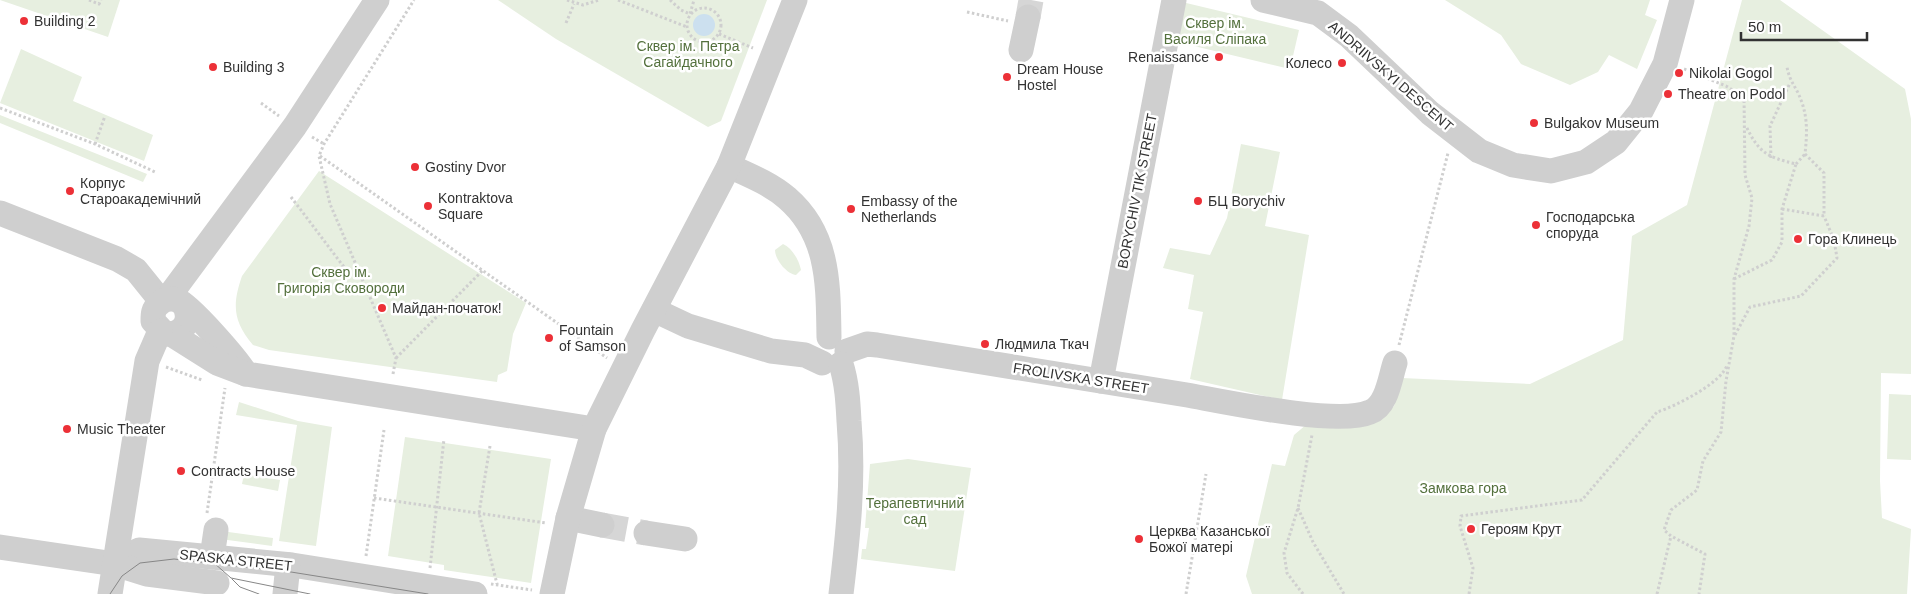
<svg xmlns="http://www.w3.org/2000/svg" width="1911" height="594" viewBox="0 0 1911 594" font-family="Arial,sans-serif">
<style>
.green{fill:#e7efe0}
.water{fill:#cce0ef}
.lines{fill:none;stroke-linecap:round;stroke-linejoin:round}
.minor-tunnel{stroke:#d6d6d6;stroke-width:25;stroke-dasharray:25 12;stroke-linecap:butt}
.path{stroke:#cfcfcf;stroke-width:3;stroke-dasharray:2.5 2.5;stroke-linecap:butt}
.minor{stroke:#cfcfcf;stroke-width:25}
.tram{stroke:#878787;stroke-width:1}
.poi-dot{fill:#ec3037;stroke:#fff;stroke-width:2}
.labels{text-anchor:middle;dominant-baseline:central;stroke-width:5;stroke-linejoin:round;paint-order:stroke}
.poi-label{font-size:14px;fill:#323232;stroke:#fff;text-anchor:start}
.park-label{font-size:14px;fill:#53703c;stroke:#fff}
.street-label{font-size:14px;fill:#323232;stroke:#fff}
</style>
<rect width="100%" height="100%" fill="#fff"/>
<g class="green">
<polygon points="0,0 120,0 108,37"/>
<polygon points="498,0 767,0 721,121 708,127 556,39"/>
<polygon points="1445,0 1650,0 1645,15 1657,20 1637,69 1609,55 1598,72 1570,85 1521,64 1501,35"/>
<polygon points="1742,0 1780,0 1905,89 1911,119 1911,374 1881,373 1880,481 1882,518 1911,529 1907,594 1252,594 1246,576 1272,464 1285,466 1294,435 1307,424 1385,414 1394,406 1402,378 1530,384 1623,340 1632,236 1687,205"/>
<polygon points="1182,2 1299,30 1290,69 1173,41"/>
<polygon points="21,49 82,77 73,101 153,135 144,161 0,103"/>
<polygon points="0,115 147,174 143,182 0,123"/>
<polygon points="1241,144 1280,152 1265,226 1309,235 1282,400 1190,379 1203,312 1188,309 1194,275 1163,268 1170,248 1210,255 1227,218"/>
<path d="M319 171 526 303 513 334 507 371 498 375 497 382 269 350 253 345C233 321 232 305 242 276Z"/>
<path d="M783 244C792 248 799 260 801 270L796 275C787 274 775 260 775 250Z"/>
<polygon points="1889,394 1911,395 1911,460 1887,459"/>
<polygon points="239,402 298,421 332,427 316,546 279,541 297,425 236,415"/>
<polygon points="405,437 551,459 531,583 444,570 444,565 388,556"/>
<polygon points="908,459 971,468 955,571 861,559 862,549 866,549 869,528 865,528 870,464"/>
<polygon points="244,474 280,480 278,491 242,484"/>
<polygon points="221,531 273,538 272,546 220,539"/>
</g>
<circle class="water" cx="704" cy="25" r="11"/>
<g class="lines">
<g class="minor-tunnel">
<polyline points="1028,17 1031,0"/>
<polyline points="602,525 646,533"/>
</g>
<g class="path">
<polyline points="89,0 99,4 101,0"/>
<polyline points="567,0 583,5 599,0"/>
<polyline points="618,0 687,27"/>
<polyline points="670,0 681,10 690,14 694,0"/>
<circle cx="704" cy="25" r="17"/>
<polyline points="967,12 1008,21"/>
<polyline points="566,23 574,4"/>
<polyline points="719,34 753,48"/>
<polyline points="1684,69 1726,86 1744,97 1745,175 1752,198 1749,226 1734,279 1734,336 1726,381 1721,432 1703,461 1697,490 1671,510 1664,530 1671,536 1705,554 1699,594"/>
<polyline points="261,103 279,116"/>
<polyline points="0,108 95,144 155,172"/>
<polyline points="312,137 324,144"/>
<polyline points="95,144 105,116"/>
<polyline points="320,156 607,358"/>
<polyline points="1771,158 1770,126 1790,83"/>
<polyline points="1796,164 1805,154"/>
<polyline points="291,197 347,271"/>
<path d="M1782 209 1824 216V173L1805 154C1807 135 1808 118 1801 100 1796 86 1790 83 1787 67"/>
<path d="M1734 279 1772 260 1782 242V209L1796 164C1767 157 1759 153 1746 126"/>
<polyline points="1735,335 1750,307 1801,296 1837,258 1834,240 1824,216"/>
<polyline points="1399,345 1448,153"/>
<polyline points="396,358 483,270"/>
<polyline points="166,367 202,380"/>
<polyline points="393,374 396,358 330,204 319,156 324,144 414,0"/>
<polyline points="490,446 479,513 497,584"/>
<polyline points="374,498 546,523"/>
<polyline points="1298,508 1313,542 1344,594"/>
<polyline points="207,513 225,388"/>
<polyline points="366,556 384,430"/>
<polyline points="430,568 444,439"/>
<polyline points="491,584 532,590"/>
<polyline points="1186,594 1206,474"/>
<polyline points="1303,594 1287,573 1284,553 1298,508 1312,435"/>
<path d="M1469 594 1473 568 1460 526 1461 516 1582 500 1657 412C1674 407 1722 383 1727 365"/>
<polyline points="1657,594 1671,536"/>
</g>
<g class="minor">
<polyline points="1263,0 1318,13 1349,36 1430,113 1479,151 1513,165 1551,171 1586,162 1616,142 1641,111 1665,64 1682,0"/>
<polyline points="1021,50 1028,17"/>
<path d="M729 166C749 175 771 184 787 198 830 235 828 286 829 337"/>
<polyline points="0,213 117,259 136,270 161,301"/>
<polyline points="167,299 295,126 377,0"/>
<path d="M186 309C191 324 181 335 165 334L153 321C153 314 153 309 159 304 164 299 171 298 177 300 191 306 237 359 246 374"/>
<polyline points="654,310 688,326 771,351 805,355 822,363"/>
<polyline points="171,334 217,363 246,374 594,429"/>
<path d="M847 351 867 344 877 345C980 362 1084 378 1187 395 1226 402 1338 426 1370 412 1387 406 1390 378 1395 363"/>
<path d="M841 364C847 383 848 402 849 421 854 480 848 536 841 594"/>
<polyline points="1101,381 1174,0"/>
<polyline points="568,518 602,525"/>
<polyline points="646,533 685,539"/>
<polyline points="0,547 115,564 139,550 212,557 292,565 475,594"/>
<polyline points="212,557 216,530"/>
<polyline points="115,564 147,574 217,583"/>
<polyline points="110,594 147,361 160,331"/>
<polyline points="285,594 288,565"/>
<polyline points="552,594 568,518 594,429 643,330 729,166 795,0"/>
</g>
<g class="tram">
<polyline points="214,563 231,578 310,594"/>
<polyline points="232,579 240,587 259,594"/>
<polyline points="110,594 122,576 140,563 174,559 291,572 428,594"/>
</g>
</g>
<g class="poi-dot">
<circle cx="24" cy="21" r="5"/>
<circle cx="1219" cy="57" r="5"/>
<circle cx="1342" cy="63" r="5"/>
<circle cx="213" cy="67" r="5"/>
<circle cx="1679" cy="73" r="5"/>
<circle cx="1007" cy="77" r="5"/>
<circle cx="1668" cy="94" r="5"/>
<circle cx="1534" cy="123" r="5"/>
<circle cx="415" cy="167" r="5"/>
<circle cx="70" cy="191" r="5"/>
<circle cx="1198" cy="201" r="5"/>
<circle cx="428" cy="206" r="5"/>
<circle cx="851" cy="209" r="5"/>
<circle cx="1536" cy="225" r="5"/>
<circle cx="1798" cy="239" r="5"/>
<circle cx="382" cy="308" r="5"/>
<circle cx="549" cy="338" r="5"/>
<circle cx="985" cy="344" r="5"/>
<circle cx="67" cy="429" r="5"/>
<circle cx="181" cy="471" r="5"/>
<circle cx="1471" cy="529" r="5"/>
<circle cx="1139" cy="539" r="5"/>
</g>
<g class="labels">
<g class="poi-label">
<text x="34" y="21">Building 2</text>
<text x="1209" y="57" text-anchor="end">Renaissance</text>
<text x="1332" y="63" text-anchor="end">Колесо</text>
<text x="223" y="67">Building 3</text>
<text x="1017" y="69">Dream House<tspan x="1017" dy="16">Hostel</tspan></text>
<text x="1689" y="73">Nikolai Gogol</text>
<text x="1678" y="94">Theatre on Podol</text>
<text x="1544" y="123">Bulgakov Museum</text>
<text x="425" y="167">Gostiny Dvor</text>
<text x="80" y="183">Корпус<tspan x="80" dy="16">Староакадемічний</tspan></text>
<text x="438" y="198">Kontraktova<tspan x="438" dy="16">Square</tspan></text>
<text x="861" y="201">Embassy of the<tspan x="861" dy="16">Netherlands</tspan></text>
<text x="1208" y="201">БЦ Borychiv</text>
<text x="1546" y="217">Господарська<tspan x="1546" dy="16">споруда</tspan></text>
<text x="1808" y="239">Гора Клинець</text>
<text x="392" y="308">Майдан-початок!</text>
<text x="559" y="330">Fountain<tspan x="559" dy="16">of Samson</tspan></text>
<text x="995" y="344">Людмила Ткач</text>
<text x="77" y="429">Music Theater</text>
<text x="191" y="471">Contracts House</text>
<text x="1481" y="529">Героям Крут</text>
<text x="1149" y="531">Церква Казанської<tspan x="1149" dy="16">Божої матері</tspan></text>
</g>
<g class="park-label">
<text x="1215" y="23">Сквер ім.<tspan x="1215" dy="16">Василя Сліпака</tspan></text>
<text x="688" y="46">Сквер ім. Петра<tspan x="688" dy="16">Сагайдачного</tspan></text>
<text x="341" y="272">Сквер ім.<tspan x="341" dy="16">Григорія Сковороди</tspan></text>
<text x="1463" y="488">Замкова гора</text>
<text x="915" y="503">Терапевтичний<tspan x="915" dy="16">сад</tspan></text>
</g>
<g class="street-label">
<text transform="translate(1391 76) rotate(41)">ANDRIIVSKYI DESCENT</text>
<text transform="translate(1137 191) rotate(-79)">BORYCHIV TIK STREET</text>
<text transform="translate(1081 378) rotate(9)">FROLIVSKA STREET</text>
<text transform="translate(236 560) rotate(6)">SPASKA STREET</text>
</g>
</g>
<path d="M1741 32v8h126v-8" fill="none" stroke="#323232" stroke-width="2.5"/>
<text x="1748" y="32" font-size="15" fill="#323232" stroke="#ffffff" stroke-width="4" paint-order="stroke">50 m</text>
</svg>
